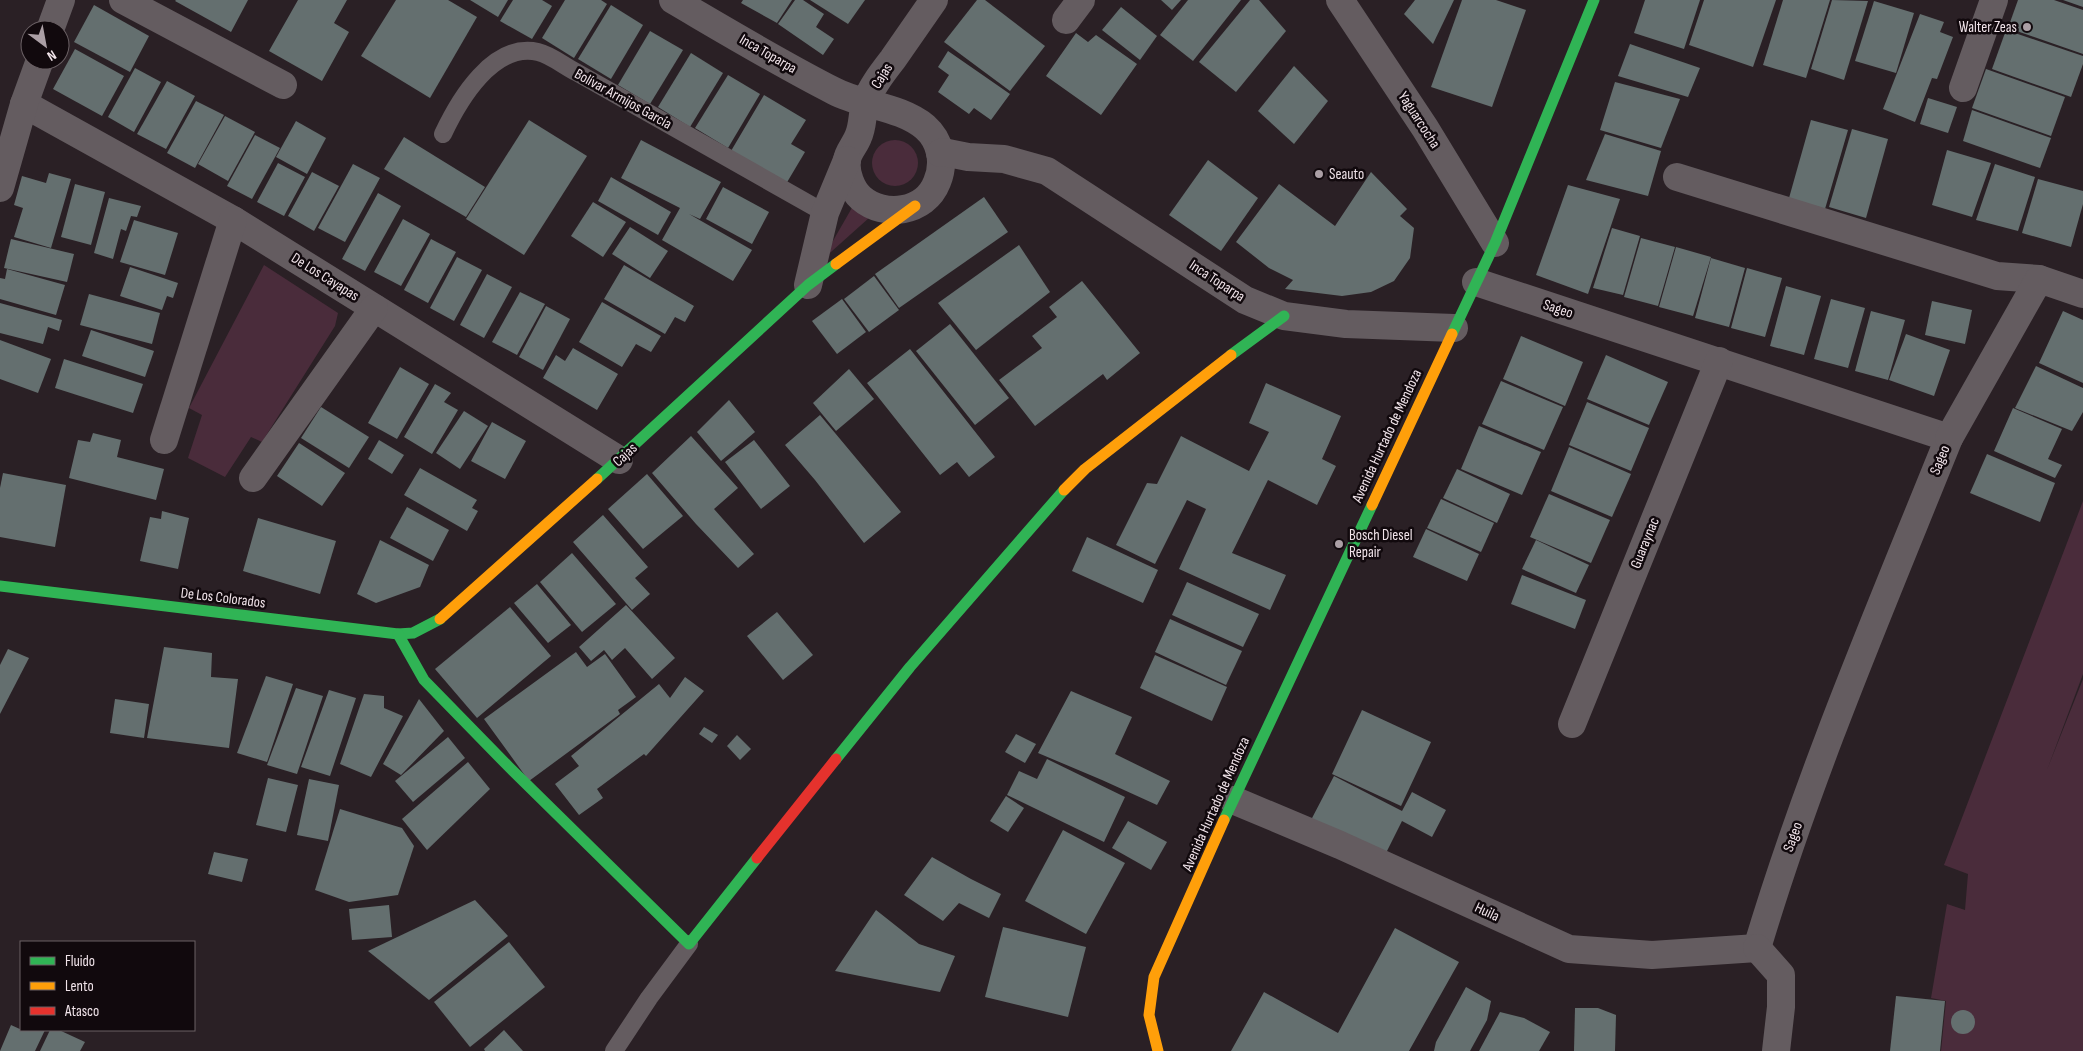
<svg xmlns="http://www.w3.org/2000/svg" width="2083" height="1051" viewBox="0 0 2083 1051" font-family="'Sofia Sans Condensed',sans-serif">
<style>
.green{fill:#4a2c3b}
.building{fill:#646f6f}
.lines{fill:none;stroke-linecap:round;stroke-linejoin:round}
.lane{stroke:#645c60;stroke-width:18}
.street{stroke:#645c60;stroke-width:28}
.fast{stroke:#30b455;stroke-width:11}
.slow{stroke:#ff9f0a;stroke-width:11}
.jam{stroke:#e5322d;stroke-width:11}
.poi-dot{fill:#ab9fa5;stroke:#11090d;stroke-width:2}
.labels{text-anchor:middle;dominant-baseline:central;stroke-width:5;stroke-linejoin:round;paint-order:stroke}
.poi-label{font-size:15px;fill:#f1e4ea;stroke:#11090d;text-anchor:start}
.street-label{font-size:15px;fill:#f1e4ea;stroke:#11090d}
</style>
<rect width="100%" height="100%" fill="#2a2025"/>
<g class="green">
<circle cx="895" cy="163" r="23"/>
<polygon points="853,206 870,217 822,260"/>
<polygon points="264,265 338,313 335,326 262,442 251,437 225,477 188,458 202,415 189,408"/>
<polygon points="2083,501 2083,674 2047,770 2083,679 2083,1051 1941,1051 1946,1001 1931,998 1947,904 1965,910 1968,874 1944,865"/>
</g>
<g class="building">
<polygon points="176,0 248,0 231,32 175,1"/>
<polygon points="298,0 347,0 334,23 349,32 322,81 269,51"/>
<polygon points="396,0 448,0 477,17 430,98 361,56"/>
<polygon points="470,0 508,0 498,17"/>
<polygon points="513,0 542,0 552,6 532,39 500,21"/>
<polygon points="565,0 601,0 607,4 574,58 542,38"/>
<polygon points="743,0 792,0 777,23 741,3"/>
<polygon points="795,0 803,0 824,14 816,27 834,39 823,55 778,24"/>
<polygon points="810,0 865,0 848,24"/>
<polygon points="977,0 985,0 1045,46 1010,91 944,42"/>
<polygon points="1161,0 1181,0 1172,10"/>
<polygon points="1188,0 1241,0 1193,61 1160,35"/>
<polygon points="1250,0 1259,0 1286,31 1236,92 1199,62"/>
<polygon points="1415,0 1454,0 1433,44 1404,14"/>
<polygon points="1462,0 1496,0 1526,10 1492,107 1431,87"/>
<polygon points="1645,0 1700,0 1684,49 1634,33"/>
<polygon points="1704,0 1776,0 1753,67 1689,45"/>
<polygon points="1783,0 1830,0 1806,78 1763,65"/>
<polygon points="1832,0 1868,1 1844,80 1811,69"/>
<polygon points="2018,0 2054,0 2083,10 2083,54 2008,28"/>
<polygon points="2063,0 2083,0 2083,7"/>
<polygon points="1874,1 1914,13 1896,73 1855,61"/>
<polygon points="94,5 149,36 130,72 74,42"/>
<polygon points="611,5 643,25 611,79 578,59"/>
<polygon points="1121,7 1157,36 1140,60 1102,30"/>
<polygon points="1920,14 1944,22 1940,32 1953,37 1937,79 1932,78 1915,122 1883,109"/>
<polygon points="2006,30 2083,56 2083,64 2071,97 1992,69"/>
<polygon points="650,31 683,50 650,104 618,85"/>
<polygon points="1076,33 1088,42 1096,35 1137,64 1101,115 1046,76"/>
<polygon points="1630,44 1700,68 1688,97 1618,76"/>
<polygon points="75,49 124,76 102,116 53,89"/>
<polygon points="948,51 1010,94 991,120 974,108 969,114 938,92 949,75 938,67"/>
<polygon points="691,53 723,73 690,127 658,107"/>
<polygon points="1294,66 1328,101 1294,144 1258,111"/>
<polygon points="135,68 161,82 134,132 108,117"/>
<polygon points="1986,69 2065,97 2051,136 1972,108"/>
<polygon points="728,75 760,94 728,148 695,128"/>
<polygon points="167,81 195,96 166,149 137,134"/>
<polygon points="1615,82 1680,99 1661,148 1600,130"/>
<polygon points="764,95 806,120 791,144 805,152 786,184 731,151"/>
<polygon points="1928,98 1957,107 1948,133 1920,124"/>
<polygon points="196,101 224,115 195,168 167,153"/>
<polygon points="1972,110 2051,138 2040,168 1963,141"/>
<polygon points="225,116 255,132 228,181 198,164"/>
<polygon points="529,120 587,156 524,255 466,219"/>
<polygon points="1811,120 1848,130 1825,209 1789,198"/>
<polygon points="296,121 326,138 307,174 276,157"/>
<polygon points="1852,129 1888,139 1866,218 1829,207"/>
<polygon points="1605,134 1661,151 1648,196 1586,180"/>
<polygon points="255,135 280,148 252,199 227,186"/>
<polygon points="404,137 485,187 466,217 384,169"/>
<polygon points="641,140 721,182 700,219 689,214 752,250 733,281 662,240 680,208 621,178"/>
<polygon points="1947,150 1991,163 1972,217 1932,205"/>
<polygon points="1208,160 1258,198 1221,251 1169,215"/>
<polygon points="278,163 305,177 284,216 257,202"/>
<polygon points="353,164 380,178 345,242 318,228"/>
<polygon points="1995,164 2035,177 2018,231 1976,220"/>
<polygon points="312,172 339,186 314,231 288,216"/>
<polygon points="1371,172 1407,209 1400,216 1414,228 1410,258 1394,281 1371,292 1342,296 1285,289 1293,280 1269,268 1236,242 1279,184 1335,226"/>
<polygon points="49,173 71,179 51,248 14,237 23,208 14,205 22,176 46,183"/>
<polygon points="611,177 671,212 658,235 598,201"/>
<polygon points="2038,179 2083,191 2083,204 2071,247 2022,233"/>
<polygon points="75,184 105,192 91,245 61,237"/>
<polygon points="1568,185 1620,199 1588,294 1536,275"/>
<polygon points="723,187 769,212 752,244 706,219"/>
<polygon points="378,193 401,206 365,271 342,259"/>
<polygon points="984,197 1008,232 899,308 875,274"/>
<polygon points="109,198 141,206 137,217 131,216 126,231 121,229 113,259 94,253"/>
<polygon points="593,202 626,222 603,257 571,236"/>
<polygon points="403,219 430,234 401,286 374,272"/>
<polygon points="134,220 178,233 165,275 120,262"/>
<polygon points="630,227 668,251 650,278 612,254"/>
<polygon points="1612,228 1640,236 1623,295 1593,288"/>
<polygon points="1641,238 1675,247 1658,306 1624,297"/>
<polygon points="11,239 74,254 67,282 4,268"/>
<polygon points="431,239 456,252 428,303 404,290"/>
<polygon points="1019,245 1050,292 976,350 938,303"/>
<polygon points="1676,247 1711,257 1693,316 1659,307"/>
<polygon points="457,257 482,270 454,321 430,308"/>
<polygon points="1711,258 1745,268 1729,327 1695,318"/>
<polygon points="624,265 694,306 685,322 675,317 665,334 604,299"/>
<polygon points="130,267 178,283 173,298 167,296 162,310 120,296"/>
<polygon points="1747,268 1782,278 1765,337 1731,328"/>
<polygon points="7,269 65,285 56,315 0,299 0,278 5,279"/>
<polygon points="487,274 512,287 484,338 460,325"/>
<polygon points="874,276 899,310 869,332 844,299"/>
<polygon points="1082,281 1140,353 1107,380 1103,374 1035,426 999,380 1042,348 1032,336 1057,317 1049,307"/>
<polygon points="1786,286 1821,296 1804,355 1770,346"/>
<polygon points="520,292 545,304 517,355 492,342"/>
<polygon points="89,294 160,313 152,344 80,325"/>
<polygon points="842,299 866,332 837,354 812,321"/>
<polygon points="1831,299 1865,308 1848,368 1814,359"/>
<polygon points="1932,301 1972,310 1965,344 1925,335"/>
<polygon points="602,302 661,336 651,352 636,344 622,367 579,342"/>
<polygon points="0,303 62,320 59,331 48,327 43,344 0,333"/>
<polygon points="546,306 570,319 543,370 519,357"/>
<polygon points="1871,311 1905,320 1888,380 1855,371"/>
<polygon points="2063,311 2083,320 2083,383 2039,363"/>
<polygon points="950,324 1009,398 975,425 916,351"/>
<polygon points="91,330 154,351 145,377 82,356"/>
<polygon points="1906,334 1950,350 1934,396 1889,380"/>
<polygon points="1521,336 1583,362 1565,406 1503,379"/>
<polygon points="0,340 51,359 38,393 0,379"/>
<polygon points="573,348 618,374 597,410 543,378 556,355 565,361"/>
<polygon points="910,349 995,457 969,477 957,462 940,475 867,383"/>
<polygon points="1606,355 1668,382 1649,425 1587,399"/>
<polygon points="64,359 143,384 133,413 55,388"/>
<polygon points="2036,366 2083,388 2083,412 2072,431 2015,408"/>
<polygon points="400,367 429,384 397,439 368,423"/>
<polygon points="849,369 874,399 836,431 813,403"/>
<polygon points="1501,381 1563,407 1544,450 1482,424"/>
<polygon points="1266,383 1341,416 1322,459 1336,466 1317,505 1268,480 1232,553 1286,575 1270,610 1179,569 1206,509 1187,500 1155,564 1116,545 1147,483 1157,484 1181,436 1249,471 1269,432 1249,423"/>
<polygon points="435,384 451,393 444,402 458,410 432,454 404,437"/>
<polygon points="729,400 755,432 721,461 697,432"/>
<polygon points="1587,402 1649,428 1631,471 1569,445"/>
<polygon points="321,407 369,437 349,468 301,438"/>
<polygon points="2013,408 2062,429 2048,459 2062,465 2055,478 1994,451"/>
<polygon points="464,411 488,426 460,469 436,453"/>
<polygon points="820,415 901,512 864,543 815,480 785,445"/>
<polygon points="492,422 526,441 505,479 471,461"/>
<polygon points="1479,426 1541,452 1522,495 1461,469"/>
<polygon points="93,433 121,440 117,457 164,469 156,500 69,478 78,440 90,442"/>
<polygon points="691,436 738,488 714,509 754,554 738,568 696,524 652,473"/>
<polygon points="379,440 404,455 392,474 368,459"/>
<polygon points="754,440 790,486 761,509 725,462"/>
<polygon points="299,443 345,473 322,506 277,476"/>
<polygon points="1569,447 1631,474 1612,517 1551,491"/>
<polygon points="1987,454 2055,483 2040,522 1970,493"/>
<polygon points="420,468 477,500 472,508 478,511 467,531 404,495"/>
<polygon points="1457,469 1510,494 1497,523 1443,498"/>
<polygon points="3,473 66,485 55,547 0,537 0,488"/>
<polygon points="647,474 683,516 643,549 608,509"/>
<polygon points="1549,494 1610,520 1591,563 1530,537"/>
<polygon points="1441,499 1494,523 1481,552 1427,528"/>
<polygon points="407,507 449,530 433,561 390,538"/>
<polygon points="162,511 189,518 178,569 140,561 150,517 161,519"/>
<polygon points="603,515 648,567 635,578 650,594 632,610 573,542"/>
<polygon points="258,518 336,541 320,594 243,571"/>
<polygon points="1426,529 1479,554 1467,581 1413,557"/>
<polygon points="1087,537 1158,570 1143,603 1072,571"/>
<polygon points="380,540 429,565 420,587 376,603 357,594"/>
<polygon points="1536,540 1589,565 1576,593 1522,569"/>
<polygon points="572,553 616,604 582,632 540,582"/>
<polygon points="1522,575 1586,600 1575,629 1511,604"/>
<polygon points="1187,582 1259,614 1243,647 1172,615"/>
<polygon points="537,584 571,625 548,643 514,603"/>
<polygon points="626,605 675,658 652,679 625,648 612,660 604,650 591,661 579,647"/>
<polygon points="510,607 551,656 477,718 435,669"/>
<polygon points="777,612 813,655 783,680 747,636"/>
<polygon points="1170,619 1242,651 1226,685 1155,652"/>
<polygon points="164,647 212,653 211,677 238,679 229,748 147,738"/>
<polygon points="8,649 29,658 0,714 0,665"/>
<polygon points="576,652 587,667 605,654 636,697 618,710 620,714 529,781 484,719"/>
<polygon points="1155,655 1227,687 1212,721 1140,688"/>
<polygon points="266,676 293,684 267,762 237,753"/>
<polygon points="685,677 704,691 646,756 644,754 597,789 603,798 579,815 555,784 579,766 571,756 659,684 670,698"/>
<polygon points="296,688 323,696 297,774 267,765"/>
<polygon points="329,690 356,698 330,776 301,767"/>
<polygon points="1071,691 1132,717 1115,754 1170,781 1157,805 1102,780 1038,753"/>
<polygon points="364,694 384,696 384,708 403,716 371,777 340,764"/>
<polygon points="115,699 149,704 144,738 110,733"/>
<polygon points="419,699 444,731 401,775 383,764"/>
<polygon points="1362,710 1431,742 1401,806 1332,774"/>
<polygon points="704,727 718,735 712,743 699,734"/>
<polygon points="1016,734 1036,744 1025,763 1005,752"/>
<polygon points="737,735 751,749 740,760 727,746"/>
<polygon points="448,737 465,758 413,802 395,781"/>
<polygon points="1047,759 1125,797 1104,842 1007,795 1019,771 1037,779"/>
<polygon points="468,762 490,789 427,850 402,819"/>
<polygon points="1334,776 1402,811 1412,792 1446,810 1432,837 1402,821 1384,857 1311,820"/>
<polygon points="268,778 298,785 286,832 256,825"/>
<polygon points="309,779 339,785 328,841 297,835"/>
<polygon points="1006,796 1024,808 1008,832 990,821"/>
<polygon points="340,809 402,828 414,846 398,895 349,902 315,890"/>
<polygon points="1128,821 1167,842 1151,870 1112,848"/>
<polygon points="1063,830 1125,863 1086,934 1025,901"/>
<polygon points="214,852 248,859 242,882 208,874"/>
<polygon points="932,857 971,879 1001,894 989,918 959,903 943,921 904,895"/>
<polygon points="475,900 508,936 429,1000 368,951"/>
<polygon points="389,905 392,937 352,940 349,909"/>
<polygon points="876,910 919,944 955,956 940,992 835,971"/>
<polygon points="1003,927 1086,947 1068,1017 985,997"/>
<polygon points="1395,928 1459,962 1409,1051 1231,1051 1264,992 1338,1033"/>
<polygon points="509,942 545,987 470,1047 434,1002"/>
<polygon points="1466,987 1491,1001 1487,1020 1470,1051 1434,1051 1436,1042"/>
<polygon points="1896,996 1945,1001 1940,1051 1890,1051"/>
<polygon points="1575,1008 1598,1008 1616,1015 1615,1051 1574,1051"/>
<circle cx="1963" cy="1022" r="12"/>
<polygon points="1500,1012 1524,1018 1550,1032 1539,1051 1479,1051"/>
<polygon points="11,1025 22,1030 45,1030 35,1051 0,1051"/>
<polygon points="50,1030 59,1030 85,1042 80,1051 40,1051"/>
<polygon points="504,1030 523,1051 485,1051 484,1049"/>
</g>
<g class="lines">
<g class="lane">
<path d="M443 134C459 100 493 42 538 52 551 55 564 66 576 72L825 213"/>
<polyline points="614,1051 649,998 689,944"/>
</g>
<g class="street">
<polyline points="123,0 283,85"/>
<path d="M673 0C726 31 779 63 834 91 862 106 900 106 925 127 941 141 945 163 937 182 925 213 884 218 861 198 852 190 845 173 847 160 848 152 855 145 858 137 863 127 862 114 865 104 871 87 883 72 893 59 907 39 920 20 934 0"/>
<polyline points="1340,0 1425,128 1495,243"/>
<polyline points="1066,20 1081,0"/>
<polyline points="50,30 61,0"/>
<polyline points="1963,88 1994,0"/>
<polyline points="24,104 233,220 619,460"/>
<polyline points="940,153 943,152 968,157 1004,159 1047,171 1245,300 1284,316 1346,324 1454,328"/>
<polyline points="1677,177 1997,276 2039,279"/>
<polyline points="0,188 24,104 40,60"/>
<path d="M1476 282 1949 438C1881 607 1809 774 1757 948"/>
<polyline points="808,285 825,213 847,160"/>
<polyline points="1949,438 2039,279 2083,294"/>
<polyline points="164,440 233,220"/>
<polyline points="253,478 374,308"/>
<polyline points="1572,724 1719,361"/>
<polyline points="1233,800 1340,845 1569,949 1652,955 1757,948"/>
<polyline points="1757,948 1781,975 1781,1007 1776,1051"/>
</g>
<g class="fast">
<polyline points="1452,334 1495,243 1594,0"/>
<polyline points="1231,355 1284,316"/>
<polyline points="597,479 808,285 836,264"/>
<polyline points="0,586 398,634 413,633 440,619"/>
<polyline points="398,634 424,680 509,767 689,944 757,858"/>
<polyline points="836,759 910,667 1064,490"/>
<polyline points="1224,820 1372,505"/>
</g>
<g class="slow">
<polyline points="836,264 915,206"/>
<polyline points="1064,490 1085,469 1231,355"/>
<polyline points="1372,505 1452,334"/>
<polyline points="440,619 597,479"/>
<polyline points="1158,1051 1149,1015 1154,977 1224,820"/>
</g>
<polyline class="jam" points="757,858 836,759"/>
</g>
<g class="poi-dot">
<circle cx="2027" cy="27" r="5"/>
<circle cx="1319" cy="174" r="5"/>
<circle cx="1339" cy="544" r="5"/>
</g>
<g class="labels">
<g class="poi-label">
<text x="2017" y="27" text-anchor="end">Walter Zeas</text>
<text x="1329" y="174">Seauto</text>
<text x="1349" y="535">Bosch Diesel<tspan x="1349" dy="17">Repair</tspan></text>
</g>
<g class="street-label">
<text transform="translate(768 54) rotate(30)">Inca Toparpa</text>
<text transform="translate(882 76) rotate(-58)">Cajas</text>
<text transform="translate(623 99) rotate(29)">Bolívar Armijos García</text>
<text transform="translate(1419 120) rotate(57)">Yaguarcocha</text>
<text transform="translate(325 277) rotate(32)">De Los Cayapas</text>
<text transform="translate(1217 281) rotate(33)">Inca Toparpa</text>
<text transform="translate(1558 309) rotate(18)">Sageo</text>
<text transform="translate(1387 436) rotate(-65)">Avenida Hurtado de Mendoza</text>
<text transform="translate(625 455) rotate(-43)">Cajas</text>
<text transform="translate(1940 460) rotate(-68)">Sageo</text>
<text transform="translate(1645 543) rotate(-68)">Guaraynac</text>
<text transform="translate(223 598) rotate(7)">De Los Colorados</text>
<text transform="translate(1216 804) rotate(-66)">Avenida Hurtado de Mendoza</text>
<text transform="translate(1793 837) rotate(-70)">Sageo</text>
<text transform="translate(1487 912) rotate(25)">Huila</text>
</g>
</g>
<rect x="20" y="941" width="175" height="90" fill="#11090d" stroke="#6b6165"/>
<rect x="30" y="957" width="25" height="8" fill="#30b455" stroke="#6b6165"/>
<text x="65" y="966" font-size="15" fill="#f1e4ea">Fluido</text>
<rect x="30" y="982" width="25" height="8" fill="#ff9f0a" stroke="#6b6165"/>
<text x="65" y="991" font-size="15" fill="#f1e4ea">Lento</text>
<rect x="30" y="1007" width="25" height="8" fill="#e5322d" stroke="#6b6165"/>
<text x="65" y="1016" font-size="15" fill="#f1e4ea">Atasco</text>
<g transform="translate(45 45) rotate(148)"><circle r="24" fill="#11090d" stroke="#6b6165"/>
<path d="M0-4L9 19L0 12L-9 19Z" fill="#ab9fa5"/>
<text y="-8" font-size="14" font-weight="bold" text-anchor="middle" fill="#f1e4ea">N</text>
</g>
</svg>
